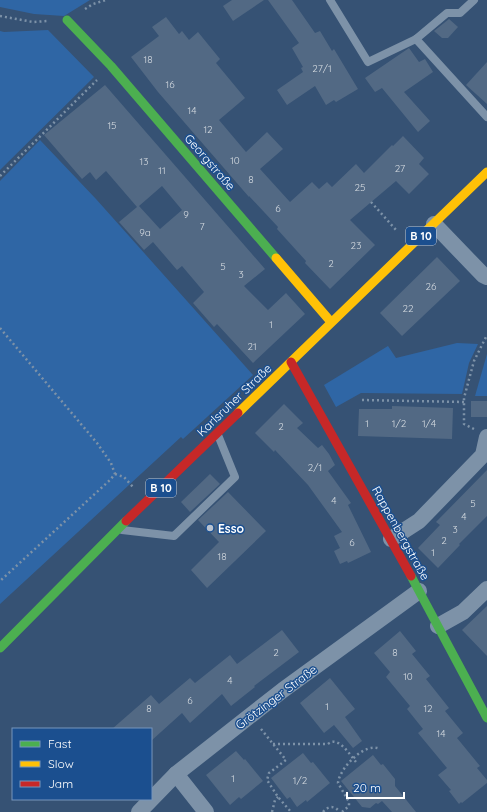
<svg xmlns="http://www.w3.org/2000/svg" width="487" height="812" viewBox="0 0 487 812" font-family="Quicksand,sans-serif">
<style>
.green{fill:#2f66a5}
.building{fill:#526984;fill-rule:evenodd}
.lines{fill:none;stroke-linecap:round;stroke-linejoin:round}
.path{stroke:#7d92a8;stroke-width:2.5;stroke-dasharray:2 3;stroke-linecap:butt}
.lane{stroke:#7d92a8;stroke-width:8}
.street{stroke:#7d92a8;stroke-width:16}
.fast{stroke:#4caf50;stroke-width:9}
.slow{stroke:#ffc107;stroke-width:9}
.jam{stroke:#c62828;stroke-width:9}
.poi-dot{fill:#b9c2ce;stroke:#1b4f8f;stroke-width:1.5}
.labels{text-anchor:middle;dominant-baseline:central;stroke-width:3;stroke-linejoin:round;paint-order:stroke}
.number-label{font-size:10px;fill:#d4dae0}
.shield{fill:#1b4f8f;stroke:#bbcadd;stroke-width:1}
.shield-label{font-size:11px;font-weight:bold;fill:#fff}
.street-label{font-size:12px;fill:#fff;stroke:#1b4f8f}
.poi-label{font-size:12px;font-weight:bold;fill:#fff;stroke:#1b4f8f;text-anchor:start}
</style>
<rect width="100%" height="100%" fill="#365274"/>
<g class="green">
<polygon points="0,0 90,0 64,16 34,14 0,7"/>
<polygon points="48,30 94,77 0,170 0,31 4,32"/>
<polygon points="40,140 96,199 253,375 183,439 181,437 0,604 0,181"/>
<polygon points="457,343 478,344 469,363 462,394 361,393 336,407 324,385 388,346 396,358"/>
<polygon points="487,354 487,396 475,396"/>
</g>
<g class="building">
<polygon points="232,0 264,0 233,21 223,6"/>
<polygon points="268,0 292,0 315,33 320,31 332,51 334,49 358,89 336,102 334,100 326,105 315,86 287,105 277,90 303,72 301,68 303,67 292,48 299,43"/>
<polygon points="166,17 179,34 182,31 189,40 198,32 220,59 216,63 245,98 219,120 246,152 267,132 283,149 260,169 290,202 312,182 319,189 327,182 332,187 356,164 364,173 392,145 393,146 403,136 424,158 419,164 429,174 409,194 396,181 350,220 375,245 330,289 305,263 306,261 277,229 278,227 249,196 249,197 158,92 131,57 159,36 152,27"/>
<polygon points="449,19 458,27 448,38 442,38 434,31"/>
<polygon points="409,48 419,62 425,59 433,72 404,92 430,121 418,132 382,88 375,92 365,78"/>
<polygon points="487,62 487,104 466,85"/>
<path d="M105 85 265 269 244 286 268 310 286 293 305 314 253 363 217 324 214 327 193 303 204 292 182 266 177 270 153 242 144 250 119 222 137 207 106 171 96 180 90 172 82 179 44 135ZM162 186 182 210 160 229 139 206Z"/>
<polygon points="437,257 460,281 402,336 380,313"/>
<rect x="471" y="401" width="16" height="16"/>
<polygon points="284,404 303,423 297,428 318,448 322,445 329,454 335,465 328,471 351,503 348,505 371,552 348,563 347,561 340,564 334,551 340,548 334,536 342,532 308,485 275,450 274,452 255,433"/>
<polygon points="392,406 453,408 452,439 358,436 359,409 392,409"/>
<polygon points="487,470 487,516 459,544 460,545 438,568 418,548 440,525 436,522"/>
<polygon points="210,474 220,484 190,512 181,502"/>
<polygon points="228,492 266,531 207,588 191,570 219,542 198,520"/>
<polygon points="487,606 487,656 462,630"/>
<polygon points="282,630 299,652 254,686 255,687 231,706 222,694 190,723 182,713 151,741 151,729 112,729 151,695 159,704 190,678 195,683 230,655 237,664"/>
<polygon points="400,631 416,651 412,654 430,676 426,679 449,708 445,711 463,733 457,738 480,766 477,768 487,780 487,783 462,803 461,802 459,804 449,791 451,790 438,775 447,768 418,733 423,729 407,709 410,706 386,677 390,672 374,653"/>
<polygon points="330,678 355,709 345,717 362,741 353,748 334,725 324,733 300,703"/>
<polygon points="236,751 244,760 245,759 263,781 241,799 239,797 230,805 206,775"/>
<polygon points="303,753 311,763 313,762 330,783 307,802 306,800 297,807 290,797 287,799 271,778"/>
<polygon points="373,755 381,765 383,764 395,779 395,786 416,812 392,812 382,801 378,804 376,803 370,808 362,807 341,781"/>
</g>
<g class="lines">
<g class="path">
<polyline points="85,9 93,4 106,0"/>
<polyline points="0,16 33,22 47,21"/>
<polyline points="0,176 97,80"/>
<polyline points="371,202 397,231"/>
<polyline points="0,328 97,443 111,463 115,474 110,480 0,581"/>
<polyline points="362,400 464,402"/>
<polyline points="474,429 464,424 464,398 474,361 487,335"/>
<polyline points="115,474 124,477 133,487"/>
<polyline points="261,729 286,760 269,773 267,780 278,797 291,812"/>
<path d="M273 744H328C338 735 350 755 356 762"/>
<polyline points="272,812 275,800 278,797"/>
<path d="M323 812C329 805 335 806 340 812"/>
<path d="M342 812 349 806V802L338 783C339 769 365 741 380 749"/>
</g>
<g class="lane">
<polyline points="330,0 368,62 416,39 447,13 460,13 474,0"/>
<polyline points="416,39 487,117"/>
<polyline points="122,530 174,536 235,477 218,435"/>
</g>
<g class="street">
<polyline points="434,224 483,275 487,277"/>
<polyline points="391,539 419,521 483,455 487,437"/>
<polyline points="438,626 463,612 487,589"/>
<polyline points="176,774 206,812"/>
<polyline points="139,812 176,774 283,690 419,591"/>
</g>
<g class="fast">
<polyline points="67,20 111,66 276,258"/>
<polyline points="411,576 487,718"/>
<polyline points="0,648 126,521"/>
</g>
<g class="slow">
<polyline points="276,258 331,322"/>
<polyline points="238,413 487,172"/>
</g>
<g class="jam">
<polyline points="291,362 411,576"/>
<polyline points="126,521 238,413"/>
</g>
</g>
<circle class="poi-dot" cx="210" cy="528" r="4"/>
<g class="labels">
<g class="number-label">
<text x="148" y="59">18</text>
<text x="322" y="68">27/1</text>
<text x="170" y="84">16</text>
<text x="192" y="110">14</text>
<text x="112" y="125">15</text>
<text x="208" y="129">12</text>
<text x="235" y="160">10</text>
<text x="144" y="161">13</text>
<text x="400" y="168">27</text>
<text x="162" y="170">11</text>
<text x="251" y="179">8</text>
<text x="360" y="187">25</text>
<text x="278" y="208">6</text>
<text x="186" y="214">9</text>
<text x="202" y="226">7</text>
<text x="145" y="232">9a</text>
<text x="356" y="245">23</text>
<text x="331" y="263">2</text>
<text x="223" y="266">5</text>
<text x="241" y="274">3</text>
<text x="431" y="286">26</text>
<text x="408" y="308">22</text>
<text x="271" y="324">1</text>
<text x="252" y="346">21</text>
<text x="367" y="423">1</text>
<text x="399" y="423">1/2</text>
<text x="429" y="423">1/4</text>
<text x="281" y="426">2</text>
<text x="315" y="467">2/1</text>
<text x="334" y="500">4</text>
<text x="473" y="503">5</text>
<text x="464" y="516">4</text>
<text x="455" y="529">3</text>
<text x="444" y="540">2</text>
<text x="352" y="542">6</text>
<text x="433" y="552">1</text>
<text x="222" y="556">18</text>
<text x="276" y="652">2</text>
<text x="395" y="652">8</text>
<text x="408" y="676">10</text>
<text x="230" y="680">4</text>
<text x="190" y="700">6</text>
<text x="327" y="706">1</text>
<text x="149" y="708">8</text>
<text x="428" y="708">12</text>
<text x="441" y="733">14</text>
<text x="233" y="778">1</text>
<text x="300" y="780">1/2</text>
</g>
<g class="shield">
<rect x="406" y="227" width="30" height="18" rx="3"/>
<rect x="146" y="479" width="30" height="18" rx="3"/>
</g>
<g class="shield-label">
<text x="421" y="236">B 10</text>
<text x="161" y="488">B 10</text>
</g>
<g class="street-label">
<text transform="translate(210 162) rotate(49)">Georgstraße</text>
<text transform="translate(234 400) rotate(-44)">Karlsruher Straße</text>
<text transform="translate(401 533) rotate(61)">Rappenbergstraße</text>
<text transform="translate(276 697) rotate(-37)">Grötzinger Straße</text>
</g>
<g class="poi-label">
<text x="218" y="528">Esso</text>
</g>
</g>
<rect x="12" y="728" width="140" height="72" fill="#1b4f8f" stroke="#7695bc"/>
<rect x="20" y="741" width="20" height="6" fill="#4caf50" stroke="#7695bc"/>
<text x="48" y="748" font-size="12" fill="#ffffff">Fast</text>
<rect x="20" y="761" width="20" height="6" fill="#ffc107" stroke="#7695bc"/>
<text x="48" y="768" font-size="12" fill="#ffffff">Slow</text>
<rect x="20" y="781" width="20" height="6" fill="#c62828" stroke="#7695bc"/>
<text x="48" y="788" font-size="12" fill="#ffffff">Jam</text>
<path d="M347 792v6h57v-6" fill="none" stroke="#ffffff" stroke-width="2"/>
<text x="353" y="792" font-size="12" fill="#ffffff" stroke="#1b4f8f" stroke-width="3" paint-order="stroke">20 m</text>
</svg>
